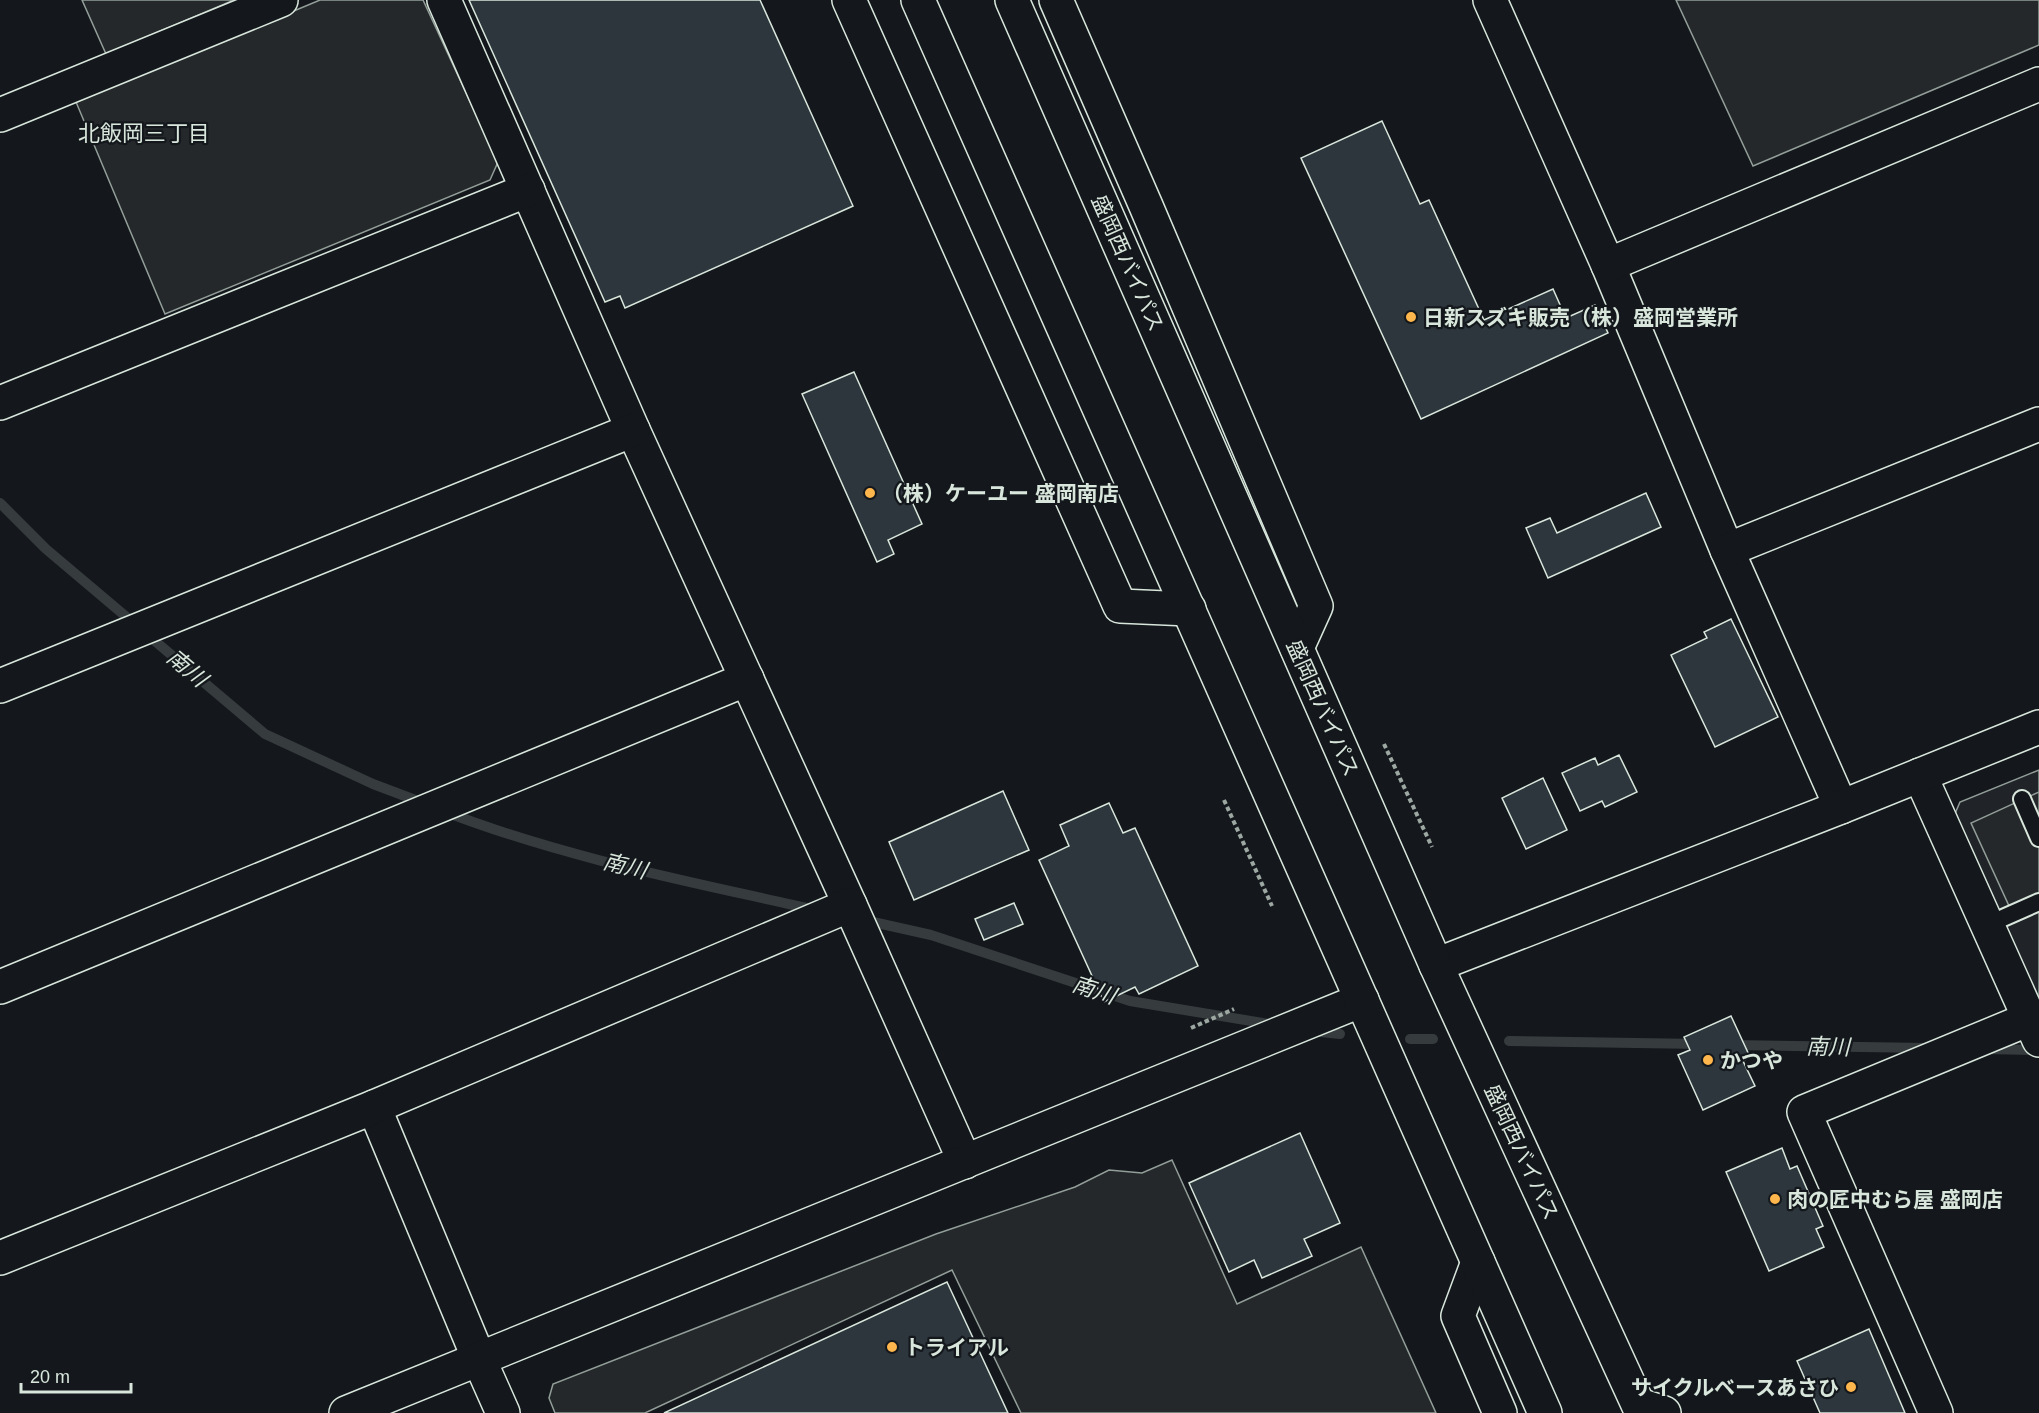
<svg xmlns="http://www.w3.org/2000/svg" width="2039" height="1413" viewBox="0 0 2039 1413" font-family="Arial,'Noto Sans JP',sans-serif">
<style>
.green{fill:#202428;stroke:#939e99;stroke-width:1.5}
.parking{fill:#24282b;stroke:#939e99;stroke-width:1.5}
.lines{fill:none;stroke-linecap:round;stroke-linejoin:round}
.stream{stroke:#363b3e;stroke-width:10}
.building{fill:#2c363c;stroke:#d8e6dc;stroke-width:1.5}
.service-casing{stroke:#d8e6dc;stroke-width:20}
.minor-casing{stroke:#d8e6dc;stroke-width:36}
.tertiary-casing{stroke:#d8e6dc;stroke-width:36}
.trunk-casing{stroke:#d8e6dc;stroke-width:36}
.path{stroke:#9da8a2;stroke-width:4;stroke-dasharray:4.5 3;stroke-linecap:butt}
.service{stroke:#14181c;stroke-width:16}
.minor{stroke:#14181c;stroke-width:33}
.tertiary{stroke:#14181c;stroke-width:33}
.trunk{stroke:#14181c;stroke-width:33}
.poi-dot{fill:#ffb74d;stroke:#14181c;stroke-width:2}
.labels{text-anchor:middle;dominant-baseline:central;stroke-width:4.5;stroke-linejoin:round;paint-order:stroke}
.street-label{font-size:21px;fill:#d8e6dc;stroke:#14181c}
.poi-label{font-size:21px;font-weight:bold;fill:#d8e6dc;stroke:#14181c;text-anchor:start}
.neighbourhood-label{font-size:22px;fill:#d8e6dc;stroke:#14181c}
.water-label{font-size:22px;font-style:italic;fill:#d8e6dc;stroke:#14181c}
</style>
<rect width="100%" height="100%" fill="#14181c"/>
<polygon class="green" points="2039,770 2039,1007 1954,816 1960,802"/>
<g class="parking">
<polygon points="82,0 234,0 106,54"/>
<polygon points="320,0 423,0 498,162 490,180 165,314 76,102"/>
<polygon points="1676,0 2039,0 2039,45 1753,166"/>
<polygon points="2039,792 2039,895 2010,908 1971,823"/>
<polygon points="1172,1160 1237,1304 1361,1247 1436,1413 1021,1413 952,1270 645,1413 555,1413 549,1398 553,1384 936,1234 1075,1187 1109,1170 1142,1173"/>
</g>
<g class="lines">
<g class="stream">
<polyline points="0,503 46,549 265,734 373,784 426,804"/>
<path d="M446 812C565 858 692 882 816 910"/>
<polyline points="864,920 931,935 1130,1001 1275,1025"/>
<polyline points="1311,1031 1340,1034"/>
<polyline points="1410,1039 1433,1039"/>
<polyline points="1509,1041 1700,1044"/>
<polyline points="1730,1045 1928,1048"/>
<polyline points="1985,1049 2039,1050"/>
</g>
</g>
<g class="building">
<polygon points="469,0 760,0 853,206 625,308 620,296 605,302"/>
<polygon points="1382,121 1420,204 1429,200 1484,320 1553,289 1566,318 1595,305 1608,333 1421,419 1301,158"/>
<polygon points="854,372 922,524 888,540 894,554 877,562 802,394"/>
<polygon points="1646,493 1661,527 1548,578 1526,528 1550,518 1557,533"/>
<polygon points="1731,619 1778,717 1715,747 1671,655 1707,638 1704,632"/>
<polygon points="1619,755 1637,792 1605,807 1602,801 1580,811 1562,773 1595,758 1598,765"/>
<polygon points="1543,778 1567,830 1526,849 1502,798"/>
<polygon points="1003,791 1029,850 914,900 889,842"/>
<polygon points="1109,803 1123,833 1135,828 1198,966 1139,994 1135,987 1104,1002 1039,860 1069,846 1060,825"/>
<polygon points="1014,903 1023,924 984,940 975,919"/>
<polygon points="1731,1016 1750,1057 1743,1061 1755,1086 1703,1110 1678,1055 1690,1050 1684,1037"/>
<polygon points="1300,1133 1340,1223 1304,1239 1312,1256 1262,1278 1254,1260 1229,1272 1189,1183"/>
<polygon points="1782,1148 1790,1169 1797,1166 1823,1226 1816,1229 1824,1247 1769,1271 1726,1172"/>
<polygon points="947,1282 1008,1413 664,1413"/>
<polygon points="1869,1329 1905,1413 1820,1413 1797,1361"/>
</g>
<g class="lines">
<g class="service-casing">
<g id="service">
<polyline points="2022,799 2039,838"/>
<polyline points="1987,925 2039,902"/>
</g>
</g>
<g class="minor-casing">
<g id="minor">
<polyline points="444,0 633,430 850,905 965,1162"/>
<polyline points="849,0 1120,606 1189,609"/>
<polyline points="1056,0 1146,206 1316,606 1297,648"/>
<polyline points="1490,0 1608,265 1727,550 1841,807"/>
<polyline points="0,115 281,0"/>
<polyline points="1608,265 2039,84"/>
<polyline points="0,403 528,190"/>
<polyline points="1727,550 2039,424"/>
<polyline points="0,686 633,430"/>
<polyline points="1920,775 2039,1040"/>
<polyline points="1436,965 1841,807 2039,727"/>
<polyline points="0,987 747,679"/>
<polyline points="374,1107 479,1359"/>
<polyline points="0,1258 374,1107 850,905"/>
<polyline points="1478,1262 1458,1316 1500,1413"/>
<polyline points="1639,1405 1664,1413"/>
<polyline points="1936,1413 1804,1112 2029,1019"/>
</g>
</g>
<g class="tertiary-casing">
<g id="tertiary">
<polyline points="479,1359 503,1413"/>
<polyline points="346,1413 1362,1000"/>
</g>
</g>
<g class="trunk-casing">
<g id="trunk">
<polyline points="918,0 1545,1413"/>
<polyline points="1012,0 1436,965 1642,1413"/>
</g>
</g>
<g class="path">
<polyline points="1384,744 1432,847"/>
<polyline points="1224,800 1272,906"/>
<polyline points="1191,1028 1234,1009"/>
</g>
<use href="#service" class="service"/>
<use href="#minor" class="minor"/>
<use href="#tertiary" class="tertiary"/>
<use href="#trunk" class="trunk"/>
</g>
<g class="poi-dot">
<circle cx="1411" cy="317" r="6"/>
<circle cx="870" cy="493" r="6"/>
<circle cx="1708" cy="1060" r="6"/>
<circle cx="1775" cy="1199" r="6"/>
<circle cx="892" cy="1347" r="6"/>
<circle cx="1851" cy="1387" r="6"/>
</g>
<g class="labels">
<g class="street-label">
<text transform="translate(1128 263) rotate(66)">盛岡西バイパス</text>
<text transform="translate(1323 708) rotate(66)">盛岡西バイパス</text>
<text transform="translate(1522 1152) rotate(65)">盛岡西バイパス</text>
</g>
<g class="poi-label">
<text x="1423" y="317">日新スズキ販売（株）盛岡営業所</text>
<text x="882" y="493">（株）ケーユー 盛岡南店</text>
<text x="1720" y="1060">かつや</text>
<text x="1787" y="1199">肉の匠中むら屋 盛岡店</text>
<text x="904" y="1347">トライアル</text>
<text x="1839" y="1387" text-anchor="end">サイクルベースあさひ</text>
</g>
<g class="neighbourhood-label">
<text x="144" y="133">北飯岡三丁目</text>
</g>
<g class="water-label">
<text transform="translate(187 668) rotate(40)">南川</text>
<text transform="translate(625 866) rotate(14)">南川</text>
<text transform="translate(1094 990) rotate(18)">南川</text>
<text transform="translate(1828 1047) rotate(1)">南川</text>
</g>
</g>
<path d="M21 1383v9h110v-9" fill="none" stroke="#d8e6dc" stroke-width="3"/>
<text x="30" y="1383" font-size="18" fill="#d8e6dc" stroke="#14181c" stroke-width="4.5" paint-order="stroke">20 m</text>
</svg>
